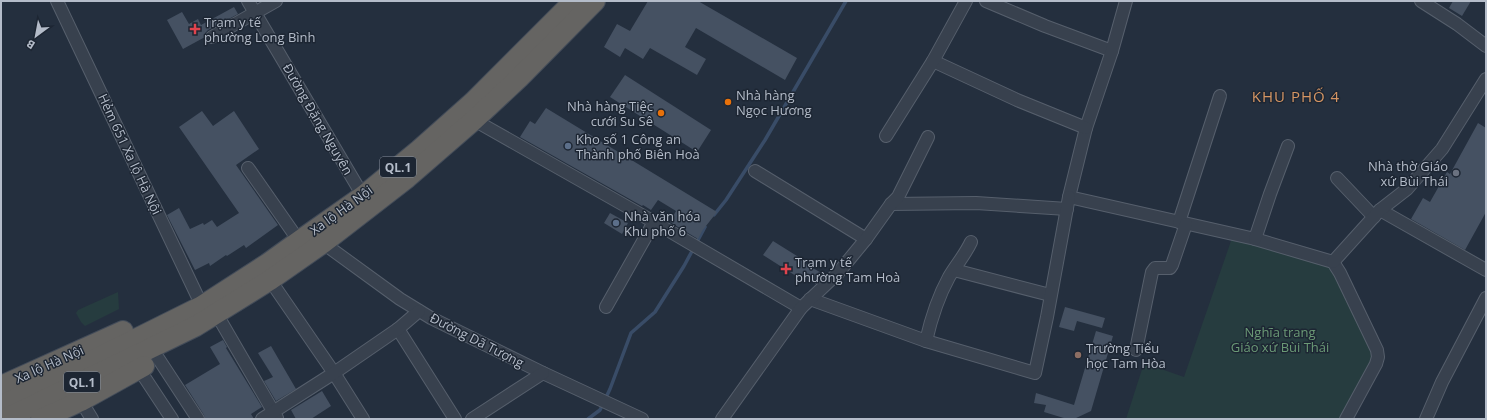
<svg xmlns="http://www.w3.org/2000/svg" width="1487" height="420" viewBox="0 0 1487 420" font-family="'Open Sans',sans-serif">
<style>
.green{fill:#263c3f}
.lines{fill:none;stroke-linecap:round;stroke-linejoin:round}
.stream{stroke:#394c67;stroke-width:3.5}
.building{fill:#455162}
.minor-casing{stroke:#565f6c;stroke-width:14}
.trunk-casing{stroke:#434c59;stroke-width:22}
.minor{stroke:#38414e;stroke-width:12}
.trunk{stroke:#656462;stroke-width:20}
.health-dot{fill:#e0444e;stroke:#1d2633;stroke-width:1.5}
.food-dot{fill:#e8710a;stroke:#1d2633;stroke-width:1.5}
.service-dot{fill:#5c6f8a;stroke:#1d2633;stroke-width:1.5}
.worship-dot{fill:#6b7280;stroke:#1d2633;stroke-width:1.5}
.education-dot{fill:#8d6e63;stroke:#1d2633;stroke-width:1.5}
.labels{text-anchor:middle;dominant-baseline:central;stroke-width:3;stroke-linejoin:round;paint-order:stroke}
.shield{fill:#1d2633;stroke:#878f9c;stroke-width:1}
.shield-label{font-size:12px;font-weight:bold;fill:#b4bcc9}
.poi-label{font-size:13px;fill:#b4bcc9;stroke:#1d2633;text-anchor:start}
.street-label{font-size:13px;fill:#b4bcc9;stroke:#1d2633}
.park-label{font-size:13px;fill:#6b9a76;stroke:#1d2633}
.quarter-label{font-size:15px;letter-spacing:1px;fill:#d59563;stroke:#1d2633}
</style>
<rect width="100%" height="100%" fill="#242f3e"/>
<g class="green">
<polygon points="1232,238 1331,266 1373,356 1342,419 1126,419 1144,363 1184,377"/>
<polygon points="118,292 119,309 85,326 81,322 76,313 78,310"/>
</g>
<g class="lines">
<g class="stream">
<polyline points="714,215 726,200 765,140 846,1"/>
<polyline points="588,419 600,410 610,389 631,333 655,312 684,266 705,227"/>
</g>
</g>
<g class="building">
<polygon points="648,1 698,1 797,58 785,80 696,28 685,47 706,59 697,75 650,48 643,59 625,48 620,57 604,47 617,24 630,31"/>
<polygon points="1453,1 1471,1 1462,16 1449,8"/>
<polygon points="234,7 238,14 208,30 205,33 205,37 183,49 167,20 182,12 189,24 198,19 201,25"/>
<polygon points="625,75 711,130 697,152 610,97"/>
<polygon points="546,108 717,212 702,231 698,239 670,222 676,211 658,200 651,210 643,205 642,206 520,137 530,121 535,124"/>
<polygon points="202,111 213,126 234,111 259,149 236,165 278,225 246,248 244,245 227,256 226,255 210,266 209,263 195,270 167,215 179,208 190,229 203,223 204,225 212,220 217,227 239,213 179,127"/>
<polygon points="1478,123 1486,128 1486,212 1465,250 1411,219 1423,198 1430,202 1447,172 1450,174"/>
<polygon points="610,213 628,223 622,234 604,223"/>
<polygon points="773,241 805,261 804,263 825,275 816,284 798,273 796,276 763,255"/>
<polygon points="1065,307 1105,318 1102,328 1077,321 1074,331 1059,327"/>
<polygon points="1096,331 1113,336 1091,411 1074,419 1067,419 1044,412 1046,405 1034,403 1036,393 1074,405"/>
<polygon points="223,340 227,347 226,348 262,407 251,414 254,419 205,419 204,415 185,385 220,364 210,347"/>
<polygon points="271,346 296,389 276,401 264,381 273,377 258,353"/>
<polygon points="322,391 331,406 311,419 296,419 291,410"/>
</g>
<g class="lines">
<g class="minor-casing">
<g id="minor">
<polyline points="57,1 202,306"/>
<polyline points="248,1 363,196"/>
<polyline points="986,1 1045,26 1112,51"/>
<polyline points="1126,1 1112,51 1086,128 1069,197 1255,239 1333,262 1340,273 1377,350 1378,357 1376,364 1346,419"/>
<polyline points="1421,1 1457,24 1486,46"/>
<polyline points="212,37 276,1"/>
<polyline points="933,61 1017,100 1086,128"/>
<polyline points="474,120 654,222 801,308"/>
<polyline points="886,136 933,61 966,1"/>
<polyline points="248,168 299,241"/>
<polyline points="755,171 866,239"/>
<polyline points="1337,178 1374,217"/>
<polyline points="891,204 976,203 1067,209"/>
<polyline points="1380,210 1486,270"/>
<polyline points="1179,222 1220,96"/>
<polyline points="1255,239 1270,194 1288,146"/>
<polyline points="323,243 400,299 431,318 543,373 642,419"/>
<polyline points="1333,262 1380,210 1407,189 1442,149 1486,79"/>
<polyline points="954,270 1050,295"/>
<polyline points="270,280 334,373 363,419"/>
<polyline points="810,299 926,341 1035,373 1047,317 1069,197"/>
<polyline points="606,307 654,222"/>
<polyline points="216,313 277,418"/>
<polyline points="398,329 455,419"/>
<path d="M926 341C931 319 938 297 949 277 956 265 965 255 971 242"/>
<polyline points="1136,350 1152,272 1155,268 1170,268 1172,265 1186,224"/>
<polyline points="158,358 198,419"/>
<polyline points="139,369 172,419"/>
<polyline points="81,401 92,419"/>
<polyline points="262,419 334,373 398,329 419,311"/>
<polyline points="472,419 543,373"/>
<polyline points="722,419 801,308 838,273 866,239 891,204 898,197 928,137"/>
<polyline points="1426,419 1442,382 1486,298"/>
</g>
</g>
<g class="trunk-casing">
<g id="trunk">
<polyline points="1,386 123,331"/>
<polyline points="1,406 202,306 267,264 299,241 363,196 419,150 473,102 574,1"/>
<polyline points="5,419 196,326 270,280 323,243 407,178 474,120 519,78 595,1"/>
<polyline points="41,419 81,401 144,366"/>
</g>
</g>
<use href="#minor" class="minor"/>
<use href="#trunk" class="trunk"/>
</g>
<g class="health-dot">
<path d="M193 23h4v4h4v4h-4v4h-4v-4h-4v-4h4z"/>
<path d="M784 263h4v4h4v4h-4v4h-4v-4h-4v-4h4z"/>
</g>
<g class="food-dot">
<circle cx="728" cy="102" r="4"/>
<circle cx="661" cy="113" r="4"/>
</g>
<g class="service-dot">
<circle cx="568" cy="146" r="4"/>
<circle cx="616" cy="223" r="4"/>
</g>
<circle class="worship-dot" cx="1456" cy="173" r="4"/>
<circle class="education-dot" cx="1078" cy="355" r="4"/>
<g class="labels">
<g class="shield">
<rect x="380" y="157" width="36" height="20" rx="3"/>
<rect x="64" y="372" width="36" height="20" rx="3"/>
</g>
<g class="shield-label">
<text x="398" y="167">QL.1</text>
<text x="82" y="382">QL.1</text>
</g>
<g class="poi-label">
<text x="204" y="22">Trạm y tế<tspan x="204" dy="15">phường Long Bình</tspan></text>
<text x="736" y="95">Nhà hàng<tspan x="736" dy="15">Ngọc Hương</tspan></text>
<text x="653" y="106" text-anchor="end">Nhà hàng Tiệc<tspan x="653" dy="15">cưới Su Sê</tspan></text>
<text x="576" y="139">Kho số 1 Công an<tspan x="576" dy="15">Thành phố Biên Hoà</tspan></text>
<text x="1448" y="166" text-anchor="end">Nhà thờ Giáo<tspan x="1448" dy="15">xứ Bùi Thái</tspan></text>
<text x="624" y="216">Nhà văn hóa<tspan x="624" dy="15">Khu phố 6</tspan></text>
<text x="795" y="262">Trạm y tế<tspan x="795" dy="15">phường Tam Hoà</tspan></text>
<text x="1086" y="348">Trường Tiểu<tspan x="1086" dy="15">học Tam Hòa</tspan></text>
</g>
<g class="street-label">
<text transform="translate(318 119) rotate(60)">Đường Đặng Nguyên</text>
<text transform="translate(130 154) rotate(65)">Hẻm 651 Xa lộ Hà Nội</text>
<text transform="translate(341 210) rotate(-36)">Xa lộ Hà Nội</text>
<text transform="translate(477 340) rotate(27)">Đường Dã Tượng</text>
<text transform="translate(49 364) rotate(-24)">Xa lộ Hà Nội</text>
</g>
<g class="park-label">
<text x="1280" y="332">Nghĩa trang<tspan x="1280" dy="15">Giáo xứ Bùi Thái</tspan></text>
</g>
<g class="quarter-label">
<text x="1296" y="96">KHU PHỐ 4</text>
</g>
</g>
<rect width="1487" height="420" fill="none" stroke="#b4bcc9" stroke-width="4"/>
<g transform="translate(36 36) rotate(212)" stroke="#1d2633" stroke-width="3" paint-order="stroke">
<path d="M0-3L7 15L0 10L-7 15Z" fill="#b4bcc9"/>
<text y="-6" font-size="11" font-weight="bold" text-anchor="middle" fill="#b4bcc9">B</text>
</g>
</svg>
